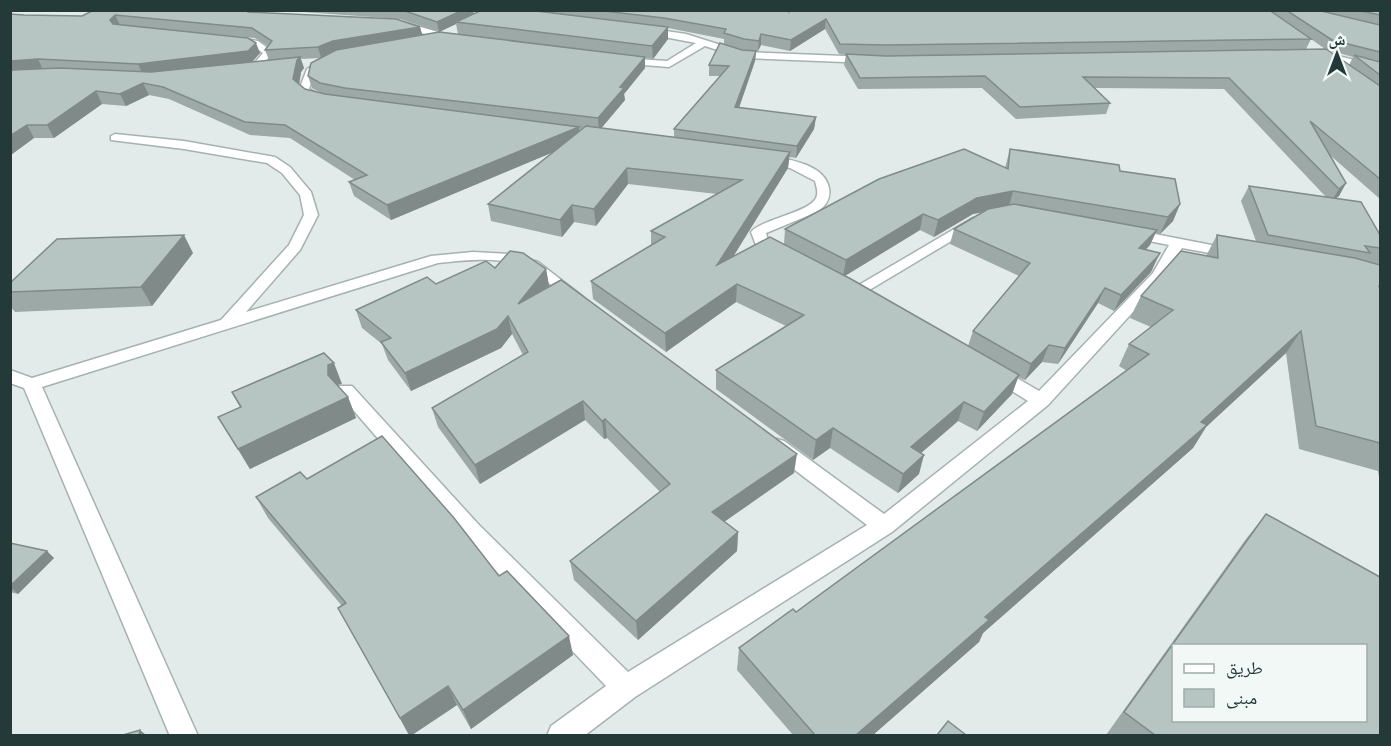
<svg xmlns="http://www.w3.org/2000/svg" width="1391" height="746" viewBox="0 0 1391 746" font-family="Commissioner,'Noto Naskh Arabic',sans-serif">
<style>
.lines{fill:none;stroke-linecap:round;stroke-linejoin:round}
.minor-casing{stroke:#a5b2b1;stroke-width:3}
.minor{fill:#fff;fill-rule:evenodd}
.wall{fill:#9da9a7;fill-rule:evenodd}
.shaded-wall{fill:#808a88}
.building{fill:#b7c5c2;stroke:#808a88;stroke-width:1.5;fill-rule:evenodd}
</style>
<rect width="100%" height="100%" fill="#e2ebe9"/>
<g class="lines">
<g class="minor-casing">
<g id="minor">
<polygon points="455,10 491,10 506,14 502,17"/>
<polygon points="399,21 456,37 458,39 453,42 396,26"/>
<polygon points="646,28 686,34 743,52 869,57 874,60 869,63 742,58 705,46 669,67 617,63 615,61 620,58 667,61 696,43 643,33 642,31"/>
<polygon points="233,38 258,41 273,52 259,69 253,69 251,67 263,53 253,46 230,43 228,41"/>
<polygon points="1317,51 1380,66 1380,72 1314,56 1312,54"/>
<polygon points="328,57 333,60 314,73 309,89 328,99 329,101 324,104 307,98 299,90 307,69"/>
<path d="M115 134 184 141 275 157 290 167 311 192 318 215 300 250 246 312 431 256 473 252 510 254 538 262 582 296 574 301 568 299C556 290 545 278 531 270 504 255 467 260 438 263L42 387 198 736H170L24 388 10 383V370L32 378 221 320 289 245 304 215 300 195 282 173 267 163 184 149 111 140V136Z"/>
<path d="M764 155C786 159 824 163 829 188 831 199 826 206 817 212L766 233 768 240 787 254 780 258 756 245 751 232C763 218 815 212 817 195 818 191 816 185 815 181L790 168 760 162 758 159Z"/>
<polygon points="973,218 980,222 978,225 861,295 849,295 847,292"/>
<polygon points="1129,229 1232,249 1239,253 1232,257 1182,248 1164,278 1048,405 892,532 635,697 584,736 547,736 551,726 606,686 463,537 336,390 338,386 352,386 479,525 628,672 867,525 770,451 767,446 770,441 777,439 784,441 884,514 1028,401 988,376 985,372 988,368 1000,368 1039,391 1153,273 1169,245 1124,236 1122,233"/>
</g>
</g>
<use href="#minor" class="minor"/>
</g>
<g class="wall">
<path d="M275 10H473L474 14 482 10H1380V199L1331 156 1346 183 1339 196 1336 198 1380 235V262L1379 264 1380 265V483L1378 471 1299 449 1286 353 1206 427 1193 448 983 633 979 642 873 735H793L737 670 739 648 796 612 1127 371 1119 366 1129 344 1151 327 1130 318 1141 296 1206 256 1217 235 1256 241 1241 201 1249 186 1326 197 1224 89 1095 88 1110 103 1106 114 1016 119 982 88 858 89 844 65 846 55 839 54 825 29 790 51 761 45 758 51H756L755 61 739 108 816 117 814 129 796 158 789 157 788 168 733 256 784 244 785 229 1005 168 1010 149 1120 171 1180 204 1173 221 1160 234 1155 233 1150 245 1145 250 1153 268 1151 272 1114 311 1098 303 1058 364 1042 362 1025 380 1018 377 1012 394 977 431 958 421 921 453 919 474 898 493 830 448 813 460 716 389V370L786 326 736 302 666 352 593 299 591 281 651 245V231L717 194 628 184 596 226 574 222 562 237 491 221 488 204 553 152 391 220 354 196 349 182 355 180 290 138 250 135 169 99 149 95 126 106 102 104 54 138H34L10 155V14L24 15 82 16 248 12 420 27 422 35 439 32 400 19ZM456 24 458 34 439 32ZM147 28 255 38 268 46 265 50 269 60 252 62 260 53ZM668 28 724 39V44L743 50 709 65V76H720L674 129V137L601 128 625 100 624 94 645 68V58L653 59 668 39ZM1311 39 1325 49H1306ZM1328 50 1353 57 1349 65ZM321 58 308 76 312 88 321 93 305 89 299 84 301 72 304 68 301 59ZM983 212 954 229 950 244 1019 276 973 331 968 346 845 276 920 230 934 237 973 214Z"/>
<polygon points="193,253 152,306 15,312 10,306 10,283"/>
<polygon points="495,268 546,269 549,286 794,473 724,522 738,532 737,551 638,640 574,580 570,561 660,492 607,438 604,439 585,420 480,484 438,427 432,408 523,355 512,334 501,348 411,391 388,360 382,344 362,328 356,310 436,284"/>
<polygon points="342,384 337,385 348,397 356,418 250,469 218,417 240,407 232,392"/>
<polygon points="307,479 499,576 573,655 471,729 457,705 412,735 409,735 338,608 342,606 268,518 256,497"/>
<polygon points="1266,514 1380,735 1106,735 1246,539"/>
<polygon points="10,543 54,558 18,594 10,592"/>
</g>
<g class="shaded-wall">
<polygon points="463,10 473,10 474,16 456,22 456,24 439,32 437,22"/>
<polygon points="115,15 120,25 115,29 110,20"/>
<polygon points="826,19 825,29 790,51 791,40"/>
<polygon points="420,27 423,37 321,58 318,47 333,41"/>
<polygon points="668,27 668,39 653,59 652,46"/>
<polygon points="761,34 761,45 758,51 759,41"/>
<polygon points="256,43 260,53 252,62 143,75 138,64"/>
<polygon points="756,51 755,61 735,119 735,107"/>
<polygon points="300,57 304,68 301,72 298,92 293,79 297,60"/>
<polygon points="645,57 645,68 624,94 625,100 599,131 598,118 620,87"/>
<polygon points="38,59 43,70 10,73 10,61"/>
<polygon points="143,83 149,95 126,106 120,94"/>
<polygon points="96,91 102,104 54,138 47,125"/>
<polygon points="816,117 814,129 796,158 797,146"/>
<polygon points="27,125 34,138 11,155 10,136"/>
<polygon points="579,127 580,141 391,220 387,205"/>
<polygon points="790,152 788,168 717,283 717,265"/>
<polygon points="627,168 628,184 596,226 594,209"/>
<polygon points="1346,183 1339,196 1331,202 1339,189"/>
<polygon points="1013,191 1009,207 973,214 934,237 938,220 977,198"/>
<polygon points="1180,204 1173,221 1160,234 1168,217"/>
<polygon points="572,205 574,222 562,237 560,220"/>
<polygon points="923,214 920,230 843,277 846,260"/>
<polygon points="1157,230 1150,245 1132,264 1139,248"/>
<polygon points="184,235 193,253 152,306 141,287"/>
<polygon points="1160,253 1151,272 1114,311 1121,295"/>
<polygon points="546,269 549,286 518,304"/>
<polygon points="737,284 736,302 666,352 665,333"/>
<polygon points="1105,288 1098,303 1058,364 1065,348"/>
<polygon points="508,316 512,334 501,348 411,391 405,373"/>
<polygon points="1301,331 1286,353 1206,427 1193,448 983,633 979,642 873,735 856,735"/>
<polygon points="1049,345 1042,362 1025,380 1031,364"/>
<polygon points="334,363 342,384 336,385 328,375 328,365"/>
<polygon points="1019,375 1012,394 977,431 984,412"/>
<polygon points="348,397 356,418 250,469 238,449"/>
<polygon points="583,401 585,420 480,484 475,465"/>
<polygon points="964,402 958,421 906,466 911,447"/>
<polygon points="605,419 607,438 604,439 602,421"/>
<polygon points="833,428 830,448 813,460 816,440"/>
<polygon points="797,454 794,473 711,531 712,512"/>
<polygon points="924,455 919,474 898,493 903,474"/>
<polygon points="738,532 737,551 638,640 636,621"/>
<polygon points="47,551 54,558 18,594 10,587"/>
<polygon points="569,636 573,655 471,729 463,710"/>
<polygon points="448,686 457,705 412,735 409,735 400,718"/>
<polygon points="140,730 146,735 139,735"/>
</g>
<g class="building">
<polygon points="94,10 246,10 248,12 396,19 420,27 333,41 318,47 265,50 272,41 252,28 115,15 110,20 113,24 248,38 256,43 248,51 138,64 38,59 10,61 10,14 24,15 82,16"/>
<polygon points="402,10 463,10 437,22"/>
<polygon points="482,10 528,10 668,27 652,46 456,22"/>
<polygon points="595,10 787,10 789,12 789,10 1269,10 1311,39 886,45 840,44 826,19 791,40 761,34 759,41 744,39 724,33 726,29 664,18"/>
<polygon points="1286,10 1317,10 1380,25 1380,52 1332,40"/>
<polygon points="1357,10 1380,10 1380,15"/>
<polygon points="439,32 645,57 620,87 624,88 598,118 345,88 320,83 308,76 311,63 336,50"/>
<polygon points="720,43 742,50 756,51 735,107 816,117 797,146 674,129 729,66 709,65"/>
<polygon points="1326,49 1380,86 1380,179 1310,121 1346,183 1339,189 1229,78 1083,77 1110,103 1020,107 985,76 860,78 846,54 886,56"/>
<polygon points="1354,55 1380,62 1380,75"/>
<polygon points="300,57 297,60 293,79 305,89 325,94 579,127 387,205 349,182 367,175 285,125 245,122 163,87 143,83 120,94 96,91 47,125 27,125 10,136 10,71 13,70 59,68 151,72"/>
<polygon points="586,126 790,152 717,265 770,237 851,279 1019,375 984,412 964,402 911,447 924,455 903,474 833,428 816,440 716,370 804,315 737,284 665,333 591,281 665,237 651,231 742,180 627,168 594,209 572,205 560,220 488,204"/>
<polygon points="964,149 1008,169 1010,149 1119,165 1120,171 1175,179 1180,204 1168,217 1013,191 977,198 938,220 923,214 846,260 785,229 879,179"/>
<polygon points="1249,186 1361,202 1380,235 1380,248 1365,246 1370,253 1268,235"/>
<polygon points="1014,204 1157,230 1139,248 1160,253 1158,256 1121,295 1105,288 1065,348 1049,345 1031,364 973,331 1030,263 954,229 988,209"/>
<polygon points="184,235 141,287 10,292 10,283 57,239"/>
<polygon points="1217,235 1355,258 1380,265 1380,286 1379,286 1380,290 1380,443 1316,426 1301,331 1201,422 1207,425 985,617 989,620 856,735 815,735 739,648 793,609 796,612 1149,354 1129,344 1173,310 1141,296 1181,251 1218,258"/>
<polygon points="510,251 523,253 546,269 518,304 561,280 797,454 712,512 738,532 636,621 570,561 670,484 605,419 602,421 583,401 475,465 432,408 528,352 508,316 497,329 405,373 381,342 391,338 356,310 427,277 436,284 486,261 495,268"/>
<polygon points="324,353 334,363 328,365 328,375 348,397 238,449 218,417 241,407 232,392"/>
<polygon points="382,436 454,518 499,576 507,571 569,636 463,710 448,686 400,718 338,608 346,603 256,497 300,472 307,479"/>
<path d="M1266 514 1380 577V735H1155L1124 712ZM1173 645H1365V720H1173Z"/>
<polygon points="10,543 47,551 10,586"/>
<polygon points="948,721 966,735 937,735"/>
<polygon points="140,730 139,735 123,735"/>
</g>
<rect width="1391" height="746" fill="none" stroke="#233a39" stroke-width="24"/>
<rect x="1172" y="644" width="195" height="78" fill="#f2f8f6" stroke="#9facaa" stroke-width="1.5"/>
<rect x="1184" y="664" width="30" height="9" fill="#ffffff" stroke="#9facaa" stroke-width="1.5"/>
<text x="1226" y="674" font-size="18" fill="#233a39">طريق</text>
<rect x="1184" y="689" width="30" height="18" fill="#b7c5c2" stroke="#9facaa" stroke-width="1.5"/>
<text x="1226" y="704" font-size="18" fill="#233a39">مبنى</text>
<g transform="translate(1337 54)" stroke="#f2f8f6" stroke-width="4.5" paint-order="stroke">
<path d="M0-4.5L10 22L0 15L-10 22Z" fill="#233a39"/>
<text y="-9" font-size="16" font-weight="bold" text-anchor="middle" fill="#233a39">ش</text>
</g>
</svg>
